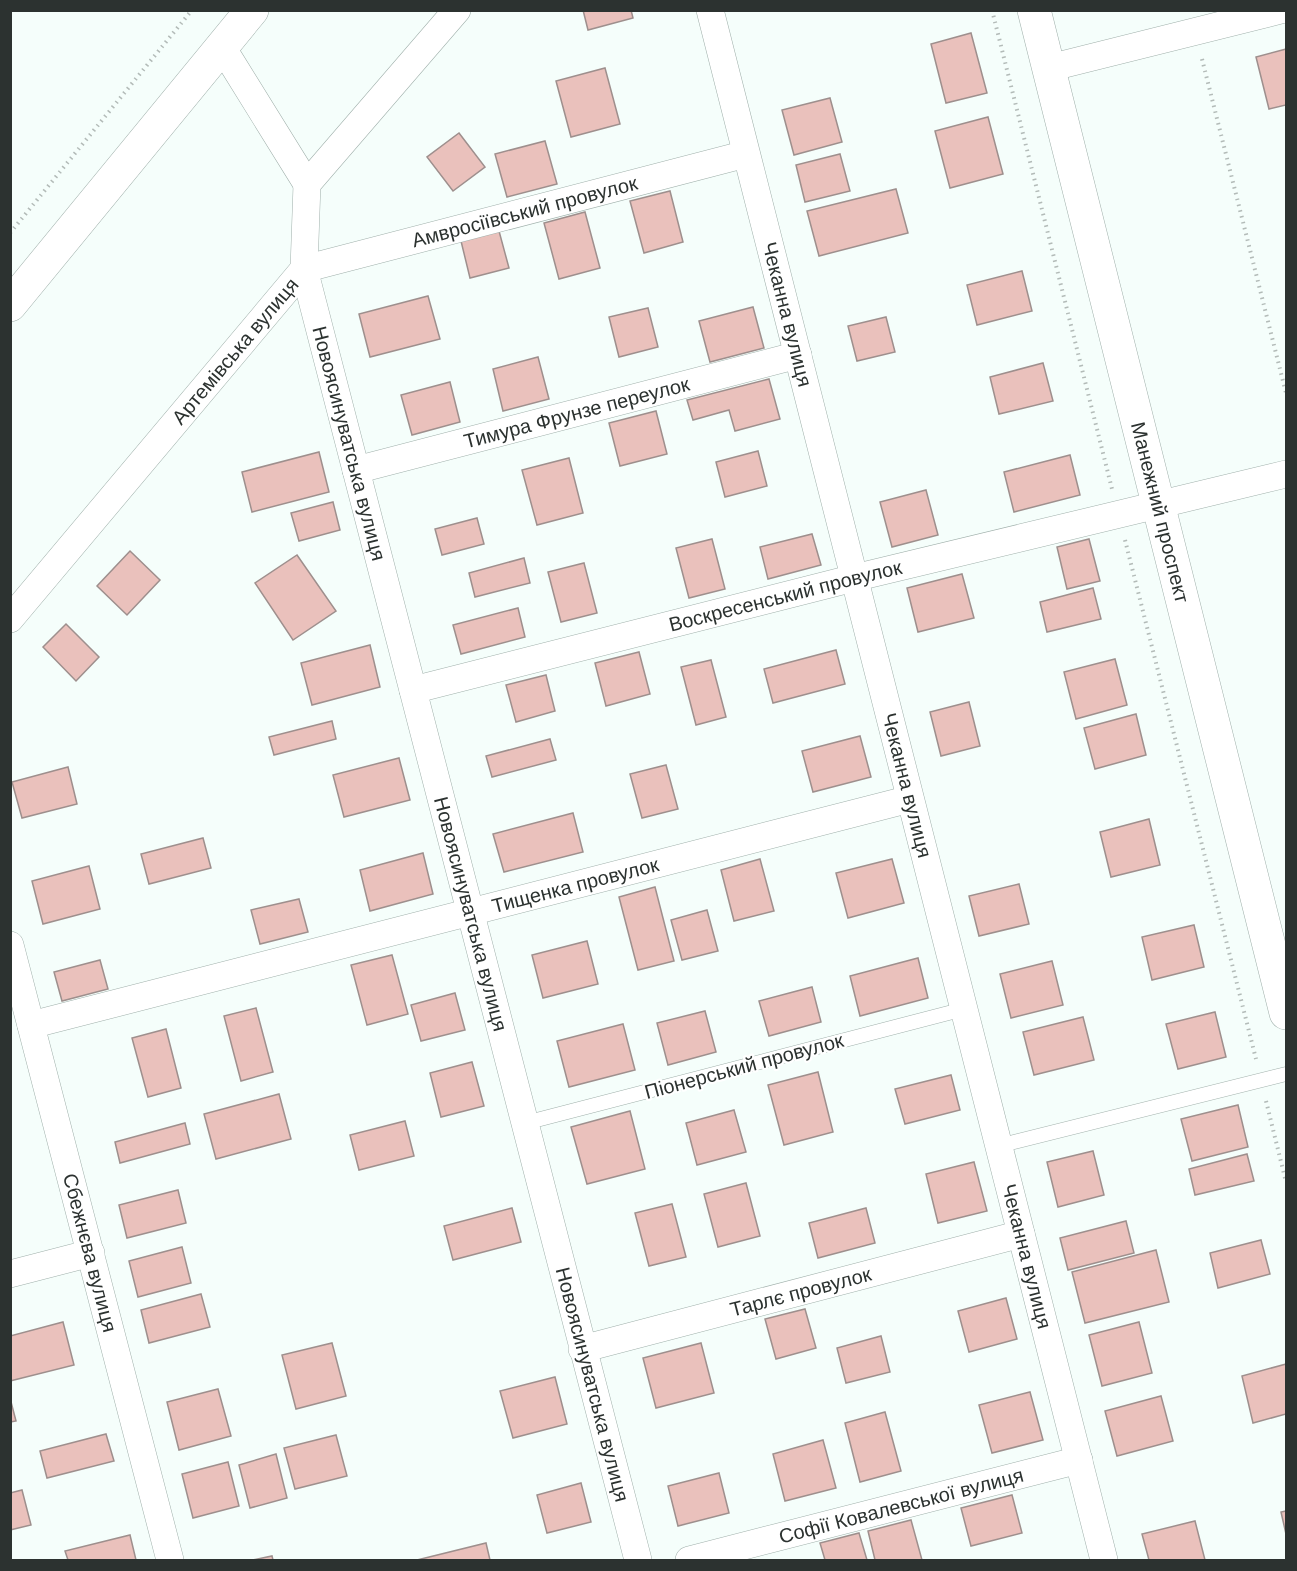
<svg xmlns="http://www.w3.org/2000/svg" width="1297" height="1571" viewBox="0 0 1297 1571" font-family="Arial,sans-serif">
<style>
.building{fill:#eac1bc;stroke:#9e8f8d;stroke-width:1.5}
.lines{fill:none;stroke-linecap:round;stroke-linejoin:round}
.service-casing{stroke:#a0b0ab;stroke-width:15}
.minor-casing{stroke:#a0b0ab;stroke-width:28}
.tertiary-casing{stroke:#a0b0ab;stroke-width:34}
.secondary-casing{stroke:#a0b0ab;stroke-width:34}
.path{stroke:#b3bbb8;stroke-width:4;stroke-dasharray:1.5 4.5;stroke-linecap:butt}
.service{stroke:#fff;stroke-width:14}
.minor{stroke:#fff;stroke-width:27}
.tertiary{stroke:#fff;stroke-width:33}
.secondary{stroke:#fff;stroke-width:33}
.labels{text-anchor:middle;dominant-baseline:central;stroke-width:4.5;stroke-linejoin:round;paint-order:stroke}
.street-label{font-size:20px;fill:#2c3230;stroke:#fff}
</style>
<rect width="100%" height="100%" fill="#f5fefb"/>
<g class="building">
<polygon points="583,10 631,10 633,18 588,30"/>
<polygon points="971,33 987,93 946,103 931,44"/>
<polygon points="1286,49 1286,105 1269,109 1256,57"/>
<polygon points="605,68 620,124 571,137 556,81"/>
<polygon points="830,98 842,142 794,155 782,110"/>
<polygon points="988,117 1003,174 950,188 935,131"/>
<polygon points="459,133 485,167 453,191 427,157"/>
<polygon points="545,141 557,184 507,197 495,154"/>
<polygon points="840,154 850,191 805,202 796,165"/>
<polygon points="896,189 908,233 819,256 807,211"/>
<polygon points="670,191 683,242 644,253 630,201"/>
<polygon points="585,212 600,268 559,279 544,223"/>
<polygon points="499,231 509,268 470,278 461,241"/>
<polygon points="1022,271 1032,311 977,325 967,285"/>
<polygon points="428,296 440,339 370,357 359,314"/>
<polygon points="753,307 764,348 710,362 699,321"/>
<polygon points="648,308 658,347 619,357 609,317"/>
<polygon points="886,317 895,352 857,361 848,326"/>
<polygon points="538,357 549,399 503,411 493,369"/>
<polygon points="1043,363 1053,401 999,414 990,377"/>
<polygon points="769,379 780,419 735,431 729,410 693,420 687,400"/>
<polygon points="450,382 460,422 412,435 401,395"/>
<polygon points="656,411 667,454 620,466 609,423"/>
<polygon points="758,451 767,486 725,497 716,462"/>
<polygon points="319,452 329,492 252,512 242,472"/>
<polygon points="1070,455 1080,495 1014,512 1004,472"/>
<polygon points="569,458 583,513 537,525 522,470"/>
<polygon points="926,490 938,535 892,547 880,502"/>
<polygon points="333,502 340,530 299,541 291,513"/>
<polygon points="477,518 484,544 442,555 435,529"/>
<polygon points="812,534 821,565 768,579 760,547"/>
<polygon points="712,539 725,589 689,598 676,548"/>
<polygon points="1089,539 1100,581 1067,589 1057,547"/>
<polygon points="130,551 160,580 127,615 97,586"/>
<polygon points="297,555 336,611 293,640 255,583"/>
<polygon points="524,558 530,583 475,597 469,573"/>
<polygon points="584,563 597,613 561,622 548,572"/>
<polygon points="962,574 974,618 918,632 907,588"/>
<polygon points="1093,588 1101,619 1047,632 1040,602"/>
<polygon points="518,608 525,637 461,654 453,625"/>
<polygon points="66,624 99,657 76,681 43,647"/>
<polygon points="370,645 380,687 312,705 301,663"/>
<polygon points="836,650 845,684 773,703 764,669"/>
<polygon points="639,652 650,694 606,706 595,663"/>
<polygon points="1115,659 1127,705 1076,719 1064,672"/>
<polygon points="711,660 726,717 696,725 681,667"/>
<polygon points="546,675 555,711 516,722 506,685"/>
<polygon points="969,702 980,746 941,756 930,712"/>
<polygon points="1136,714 1146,755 1095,769 1084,728"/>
<polygon points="332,721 336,739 274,755 269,737"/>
<polygon points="860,736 871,777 813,792 802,751"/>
<polygon points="550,739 556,760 492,777 486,756"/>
<polygon points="399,758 410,800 344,817 333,775"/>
<polygon points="666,765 678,809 642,818 630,774"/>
<polygon points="68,767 77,804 22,818 12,782"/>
<polygon points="573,813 583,852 504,872 493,834"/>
<polygon points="1149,819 1160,865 1111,877 1100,832"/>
<polygon points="203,838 211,868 149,884 141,854"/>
<polygon points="423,853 433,894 370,911 360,870"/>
<polygon points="760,859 774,911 734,921 721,870"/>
<polygon points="892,859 904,903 848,918 836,873"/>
<polygon points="89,866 100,909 43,924 32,881"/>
<polygon points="1019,884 1029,924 979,936 969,896"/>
<polygon points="655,887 674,961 638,970 619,897"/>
<polygon points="299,899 308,932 260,944 251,910"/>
<polygon points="707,910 718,951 682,960 671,920"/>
<polygon points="1194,925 1204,967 1152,980 1142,937"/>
<polygon points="587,941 598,984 543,998 532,955"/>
<polygon points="392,955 408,1014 367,1025 351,965"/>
<polygon points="918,958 928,998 860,1016 850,976"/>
<polygon points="100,960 108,989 62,1001 54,972"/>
<polygon points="1052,961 1063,1005 1011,1018 1000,974"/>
<polygon points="812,987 821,1022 769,1036 759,1001"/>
<polygon points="455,993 465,1030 421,1041 411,1005"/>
<polygon points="256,1008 273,1072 241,1081 224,1016"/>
<polygon points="705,1011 716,1052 668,1065 657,1023"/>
<polygon points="1215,1012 1226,1057 1178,1069 1166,1024"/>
<polygon points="1083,1017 1094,1060 1034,1075 1023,1032"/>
<polygon points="623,1024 635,1070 569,1087 557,1041"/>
<polygon points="166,1029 181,1088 148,1097 132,1038"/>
<polygon points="472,1062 484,1106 441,1117 430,1073"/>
<polygon points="818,1072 833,1132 784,1145 768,1085"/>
<polygon points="951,1075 960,1110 905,1124 895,1089"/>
<polygon points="279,1094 291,1139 216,1159 204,1114"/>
<polygon points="1238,1105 1248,1147 1192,1161 1181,1119"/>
<polygon points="734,1110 746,1152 697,1165 686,1123"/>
<polygon points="630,1111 645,1169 587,1184 571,1127"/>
<polygon points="405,1121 414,1156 359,1170 350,1135"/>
<polygon points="185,1123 190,1144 120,1163 115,1142"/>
<polygon points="1093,1151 1104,1195 1058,1207 1047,1162"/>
<polygon points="1247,1154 1254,1181 1195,1195 1189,1169"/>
<polygon points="974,1162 987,1211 938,1223 926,1174"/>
<polygon points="746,1183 760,1236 718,1247 704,1194"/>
<polygon points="178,1190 186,1223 127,1238 119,1205"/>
<polygon points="672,1204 686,1257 649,1266 635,1213"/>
<polygon points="512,1208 521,1242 453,1260 444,1226"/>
<polygon points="866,1208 875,1243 818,1258 809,1223"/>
<polygon points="1126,1221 1134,1253 1068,1270 1060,1238"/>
<polygon points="1261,1240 1270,1274 1218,1288 1210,1253"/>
<polygon points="182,1247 191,1283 138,1297 129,1261"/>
<polygon points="1156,1250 1169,1302 1085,1323 1072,1272"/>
<polygon points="201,1294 210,1327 149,1343 141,1310"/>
<polygon points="1006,1298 1017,1339 969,1352 958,1311"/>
<polygon points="805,1309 816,1348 776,1359 765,1319"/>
<polygon points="63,1322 74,1365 10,1381 10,1336"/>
<polygon points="1139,1322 1152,1373 1102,1386 1089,1335"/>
<polygon points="881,1336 890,1372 846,1383 837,1348"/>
<polygon points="332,1343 346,1396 296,1409 282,1355"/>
<polygon points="701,1343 714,1393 656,1408 643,1358"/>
<polygon points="1286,1364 1286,1414 1253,1423 1242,1376"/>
<polygon points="555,1377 567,1424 513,1438 500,1391"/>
<polygon points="218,1389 231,1436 179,1450 167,1402"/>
<polygon points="1030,1392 1043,1440 992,1453 979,1405"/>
<polygon points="1161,1396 1173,1441 1117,1456 1105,1411"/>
<polygon points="10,1398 16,1421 10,1422"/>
<polygon points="885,1412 901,1471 860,1482 845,1423"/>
<polygon points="106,1434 114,1461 47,1478 40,1451"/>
<polygon points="336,1435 347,1476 295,1489 284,1448"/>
<polygon points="823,1440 836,1488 785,1501 773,1454"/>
<polygon points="276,1454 287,1498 250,1508 239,1465"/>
<polygon points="228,1462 239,1506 193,1518 182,1474"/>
<polygon points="719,1473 729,1513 678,1526 668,1486"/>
<polygon points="581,1483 591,1522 547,1533 537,1495"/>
<polygon points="22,1490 31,1525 10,1530 10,1493"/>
<polygon points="1012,1495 1022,1533 971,1546 961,1508"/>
<polygon points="1286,1511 1286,1534 1281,1512"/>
<polygon points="911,1520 922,1560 875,1560 868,1531"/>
<polygon points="1195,1521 1205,1560 1149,1560 1142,1534"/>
<polygon points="859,1533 867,1560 825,1560 820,1543"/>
<polygon points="130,1535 136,1560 68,1560 65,1551"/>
<polygon points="486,1543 490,1560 417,1560"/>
<polygon points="272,1556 273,1560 253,1560"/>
</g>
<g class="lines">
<g class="service-casing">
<g id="service">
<polyline points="525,1123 964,1009"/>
<polyline points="998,1146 1286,1074"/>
</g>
</g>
<g class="minor-casing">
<g id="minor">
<path id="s1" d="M457 10 307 184 304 269 638 1560"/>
<path id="s2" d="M710 10 1104 1560"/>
<polyline points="222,47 307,184"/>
<polyline points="1049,68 1281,10"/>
<path id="s3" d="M304 269 746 154"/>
<path id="s4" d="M356 470 798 355"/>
<path id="s5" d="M10 619 304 269"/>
<path id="s6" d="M413 690 854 578 1286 474"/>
<path id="s7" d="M10 945 170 1560"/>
<path id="s8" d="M31 1025 910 799"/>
<polyline points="10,1274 91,1253"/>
<path id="s9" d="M582 1349 1021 1234"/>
<path id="s10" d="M689 1560 1079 1460"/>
</g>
</g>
<g class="tertiary-casing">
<g id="tertiary">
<path id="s11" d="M1034 10 1286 1013"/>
</g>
</g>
<g class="secondary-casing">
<polyline id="secondary" points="10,305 252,10"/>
</g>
<g class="path">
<polyline points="992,10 1112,489"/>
<polyline points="1202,59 1286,393"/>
<polyline points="10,233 192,10"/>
<polyline points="1125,540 1256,1059"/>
<polyline points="1266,1101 1286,1182"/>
</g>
<use href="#service" class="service"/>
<use href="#minor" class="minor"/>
<use href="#tertiary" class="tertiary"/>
<use href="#secondary" class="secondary"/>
</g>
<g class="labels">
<g class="street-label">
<text stroke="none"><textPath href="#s3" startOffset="228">Амвросіївський провулок</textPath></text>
<text stroke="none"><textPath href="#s2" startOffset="314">Чеканна вулиця</textPath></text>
<text stroke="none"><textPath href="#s5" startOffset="350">Артемівська вулиця</textPath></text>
<text stroke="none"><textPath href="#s4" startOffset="228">Тимура Фрунзе переулок</textPath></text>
<text stroke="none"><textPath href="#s1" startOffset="495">Новоясинуватська вулиця</textPath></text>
<text stroke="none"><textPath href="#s11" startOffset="518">Манежний проспект</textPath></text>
<text stroke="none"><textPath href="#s6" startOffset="384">Воскресенський провулок</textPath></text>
<text stroke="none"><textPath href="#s2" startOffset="800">Чеканна вулиця</textPath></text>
<text stroke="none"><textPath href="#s8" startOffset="562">Тищенка провулок</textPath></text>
<text stroke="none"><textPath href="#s1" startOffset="981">Новоясинуватська вулиця</textPath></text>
<text transform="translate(744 1066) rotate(-15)">Пiонерський провулок</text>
<text stroke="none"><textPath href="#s7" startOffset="318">Сбежнєва вулиця</textPath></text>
<text stroke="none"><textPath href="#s2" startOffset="1286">Чеканна вулиця</textPath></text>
<text stroke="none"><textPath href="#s9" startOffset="226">Тарлє провулок</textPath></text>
<text stroke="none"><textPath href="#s1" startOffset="1467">Новоясинуватська вулиця</textPath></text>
<text stroke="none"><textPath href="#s10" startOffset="219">Софії Ковалевської вулиця</textPath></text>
</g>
</g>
<rect width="1297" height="1571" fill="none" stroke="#2c3230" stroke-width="24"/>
</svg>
